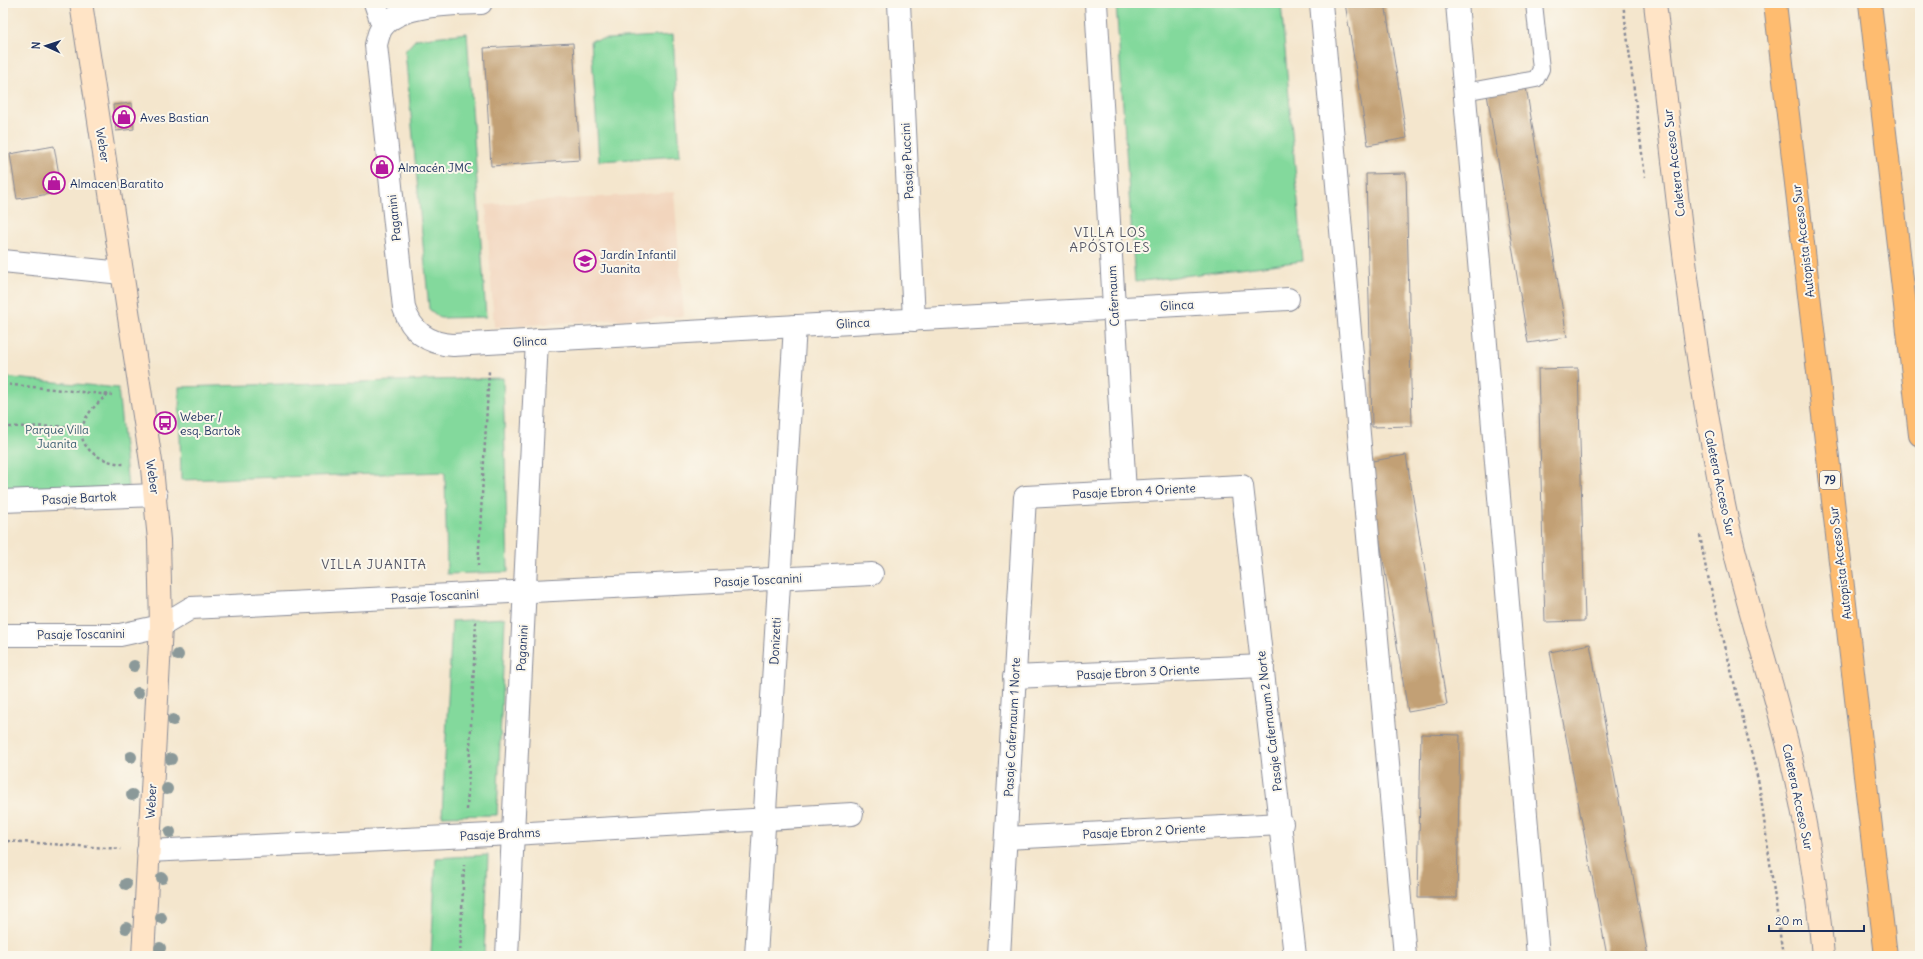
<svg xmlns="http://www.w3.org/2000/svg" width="1923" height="959" viewBox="0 0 1923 959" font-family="Delius,sans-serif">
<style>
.built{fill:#f2d5bd}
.green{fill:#83d99c;stroke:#4f847d}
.building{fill:#c2a074}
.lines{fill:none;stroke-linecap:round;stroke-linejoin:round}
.lane-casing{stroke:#888a96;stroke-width:18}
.street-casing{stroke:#888a96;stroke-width:24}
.secondary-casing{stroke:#888a96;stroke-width:24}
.highway-casing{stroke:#888a96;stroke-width:24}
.path{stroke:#888a96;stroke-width:2.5;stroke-dasharray:3 3;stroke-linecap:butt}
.lane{stroke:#fff;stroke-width:16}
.street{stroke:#fff;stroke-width:22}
.secondary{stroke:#ffe4c6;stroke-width:22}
.highway{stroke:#febc70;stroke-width:22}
.tree{fill:#8b9999}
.labels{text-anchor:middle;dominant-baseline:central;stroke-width:4;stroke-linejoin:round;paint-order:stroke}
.shield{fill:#fbf7ec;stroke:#5e6b89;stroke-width:1}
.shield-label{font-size:11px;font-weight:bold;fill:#1b2f5e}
.poi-label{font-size:12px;fill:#1b2f5e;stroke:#fbf7ec;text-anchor:start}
.street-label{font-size:12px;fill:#1b2f5e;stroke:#fbf7ec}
.park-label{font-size:12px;fill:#355a6e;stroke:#fbf7ec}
.neighbourhood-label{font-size:13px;letter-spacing:1px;fill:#555766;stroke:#fbf7ec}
</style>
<rect width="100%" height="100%" fill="#fbf7ec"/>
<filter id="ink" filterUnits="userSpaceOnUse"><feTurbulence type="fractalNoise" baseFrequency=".025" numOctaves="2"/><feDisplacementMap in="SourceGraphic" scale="8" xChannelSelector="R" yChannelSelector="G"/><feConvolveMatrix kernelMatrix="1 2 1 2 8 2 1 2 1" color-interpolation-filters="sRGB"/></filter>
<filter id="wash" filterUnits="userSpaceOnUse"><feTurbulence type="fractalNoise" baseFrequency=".012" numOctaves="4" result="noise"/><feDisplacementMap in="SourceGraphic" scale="16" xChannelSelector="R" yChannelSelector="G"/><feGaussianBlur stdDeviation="0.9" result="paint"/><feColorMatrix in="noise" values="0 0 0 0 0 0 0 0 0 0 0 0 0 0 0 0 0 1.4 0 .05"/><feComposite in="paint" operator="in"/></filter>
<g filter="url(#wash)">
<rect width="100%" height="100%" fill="#f4e6cd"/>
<polygon class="built" points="674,192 684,316 494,327 486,205"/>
<g class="green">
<polygon points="1116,3 1281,3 1303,261 1135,282"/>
<polygon points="467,33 486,317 440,318 429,309 405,51 416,39"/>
<polygon points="673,35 680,156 599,161 591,40"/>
<polygon points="3,377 118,388 128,487 3,493"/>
<polygon points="503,378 508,572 447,574 445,472 181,480 179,387"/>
<polygon points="505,618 497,815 442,816 452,621"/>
<polygon points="488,855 484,956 431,956 436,858"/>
</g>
<g id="blocks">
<g class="building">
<polygon points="1345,3 1385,3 1407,138 1368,145"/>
<polygon points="573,43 580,160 491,166 484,48"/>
<polygon points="1526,87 1567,337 1528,343 1487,94"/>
<polygon points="132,103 134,129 116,131 113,105"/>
<polygon points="54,146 62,192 17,199 10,154"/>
<polygon points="1406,173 1412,426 1372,427 1366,174"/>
<polygon points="1578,368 1585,621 1545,622 1538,369"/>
<polygon points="1406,455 1447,705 1408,712 1367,462"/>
<polygon points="1590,644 1648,956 1607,956 1550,652"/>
<polygon points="1421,734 1460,735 1457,898 1418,898"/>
</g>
</g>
</g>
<g filter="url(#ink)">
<use href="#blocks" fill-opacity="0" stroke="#888a96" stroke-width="1"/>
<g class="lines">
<g class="lane-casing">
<polyline id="lane" points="1464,92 1536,79 1541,69 1534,3"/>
</g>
<g class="street-casing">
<g id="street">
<polyline points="375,3 383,26"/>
<path d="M481 3C454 4 403 4 384 25 379 30 378 37 376 45L404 308C411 331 428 344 453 345L1288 299"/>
<polyline points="899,3 914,320"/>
<polyline points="1096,3 1125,492"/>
<polyline points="1321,3 1405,956"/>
<polyline points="1457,3 1538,956"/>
<polyline points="3,261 122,273"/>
<polyline points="3,501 156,495"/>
<polyline points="3,635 120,635 161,626 191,608 872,574"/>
<polyline points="1014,677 1263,666"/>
<polyline points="1006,838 1282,824"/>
<polyline points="148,851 513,834 852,814"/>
<polyline points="507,956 537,340"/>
<polyline points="756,956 795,326"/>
<polyline points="999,956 1025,497 1242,486 1295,956"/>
</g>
</g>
<g class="secondary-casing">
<g id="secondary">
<polyline points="81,3 152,468 159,540 161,626 143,956"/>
<path d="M1655 3C1675 172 1690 343 1725 510 1739 578 1761 644 1779 712 1801 791 1816 874 1823 956"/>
</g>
</g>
<g class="highway-casing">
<g id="highway">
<polyline points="1775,3 1886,956"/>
<polyline points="1870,3 1920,435"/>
</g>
</g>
<g class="path">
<polyline points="1623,3 1645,177"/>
<polyline points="3,384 112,395"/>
<path d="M108 394C98 403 87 412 83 425 75 449 104 463 124 464"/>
<polyline points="3,427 82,426"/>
<polyline points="1700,535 1705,564 1759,784 1783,956"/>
<polyline points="478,566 489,371"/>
<polyline points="467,810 476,621"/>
<polyline points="3,862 6,862 7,841 121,849"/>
<polyline points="460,956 464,865"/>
</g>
<use href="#lane" class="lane"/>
<use href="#street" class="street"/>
<use href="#secondary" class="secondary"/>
<use href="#highway" class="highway"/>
</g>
<g class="tree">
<circle cx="178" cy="655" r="6"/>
<circle cx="134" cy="666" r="6"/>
<circle cx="138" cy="693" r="6"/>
<circle cx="173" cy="720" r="6"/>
<circle cx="131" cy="757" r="6"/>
<circle cx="171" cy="759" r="6"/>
<circle cx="167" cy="789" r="6"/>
<circle cx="132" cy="795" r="6"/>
<circle cx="170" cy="832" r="6"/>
<circle cx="162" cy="878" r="6"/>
<circle cx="126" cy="884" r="6"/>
<circle cx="161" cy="918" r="6"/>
<circle cx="126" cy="928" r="6"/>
<circle cx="160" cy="948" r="6"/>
</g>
</g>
<defs>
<g id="shop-ring" transform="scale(1.15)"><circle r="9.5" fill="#fbf7ec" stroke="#b5179e" stroke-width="1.5"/><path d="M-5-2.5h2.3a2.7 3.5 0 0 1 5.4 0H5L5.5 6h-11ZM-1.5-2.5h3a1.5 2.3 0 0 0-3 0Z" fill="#b5179e"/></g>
<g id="school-ring" transform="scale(1.15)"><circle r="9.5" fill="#fbf7ec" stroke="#b5179e" stroke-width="1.5"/><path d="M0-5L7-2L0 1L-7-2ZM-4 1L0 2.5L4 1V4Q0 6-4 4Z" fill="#b5179e"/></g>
<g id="bus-ring" transform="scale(1.15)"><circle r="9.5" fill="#fbf7ec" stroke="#b5179e" stroke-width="1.5"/><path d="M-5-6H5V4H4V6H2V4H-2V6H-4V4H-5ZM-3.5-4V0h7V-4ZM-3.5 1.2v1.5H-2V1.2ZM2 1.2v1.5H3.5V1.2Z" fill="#b5179e"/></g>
</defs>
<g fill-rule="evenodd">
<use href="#shop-ring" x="124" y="117"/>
<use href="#shop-ring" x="382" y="167"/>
<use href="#shop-ring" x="54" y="183"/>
<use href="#school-ring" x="585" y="261"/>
<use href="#bus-ring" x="165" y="423"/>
</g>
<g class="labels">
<rect class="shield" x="1820" y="471" width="20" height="18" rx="3"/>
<g class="shield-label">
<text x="1830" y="480">79</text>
</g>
<g class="poi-label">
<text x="140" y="117">Aves Bastian</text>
<text x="398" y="167">Almacén JMC</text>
<text x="70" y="183">Almacen Baratito</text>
<text x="600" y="254">Jardín Infantil<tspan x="600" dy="14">Juanita</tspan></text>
<text x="180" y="416">Weber /<tspan x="180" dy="14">esq. Bartok</tspan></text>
</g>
<g class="street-label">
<text transform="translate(103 145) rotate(81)">Weber</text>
<text transform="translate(907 161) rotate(-93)">Pasaje Puccini</text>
<text transform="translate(1674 163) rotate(-97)">Caletera Acceso Sur</text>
<text transform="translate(394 218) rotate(-96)">Paganini</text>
<text transform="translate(1803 241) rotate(-97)">Autopista Acceso Sur</text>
<text transform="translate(1113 296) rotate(-93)">Cafernaum</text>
<text transform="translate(1177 305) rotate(-3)">Glinca</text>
<text transform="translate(853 323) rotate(-3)">Glinca</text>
<text transform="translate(530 341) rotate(-3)">Glinca</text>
<text transform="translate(153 477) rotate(82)">Weber</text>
<text transform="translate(1720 483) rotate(78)">Caletera Acceso Sur</text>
<text transform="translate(1134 491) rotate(-3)">Pasaje Ebron 4 Oriente</text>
<text transform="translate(79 498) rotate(-3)">Pasaje Bartok</text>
<text transform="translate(1840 563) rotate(-97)">Autopista Acceso Sur</text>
<text transform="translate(758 580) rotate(-3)">Pasaje Toscanini</text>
<text transform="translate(435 596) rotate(-3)">Pasaje Toscanini</text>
<text transform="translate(81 634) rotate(-1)">Pasaje Toscanini</text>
<text transform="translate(775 641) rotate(-87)">Donizetti</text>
<text transform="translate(522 648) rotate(-87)">Paganini</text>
<text transform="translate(1138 672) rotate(-3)">Pasaje Ebron 3 Oriente</text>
<text transform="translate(1269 721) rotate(-97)">Pasaje Cafernaum 2 Norte</text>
<text transform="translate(1012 727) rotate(-87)">Pasaje Cafernaum 1 Norte</text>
<text transform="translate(1798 797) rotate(78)">Caletera Acceso Sur</text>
<text transform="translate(151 801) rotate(-87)">Weber</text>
<text transform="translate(1144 831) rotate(-3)">Pasaje Ebron 2 Oriente</text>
<text transform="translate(500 834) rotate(-3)">Pasaje Brahms</text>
</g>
<g class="park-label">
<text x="57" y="429">Parque Villa<tspan x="57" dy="14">Juanita</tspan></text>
</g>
<g class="neighbourhood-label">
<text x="1110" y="232">VILLA LOS<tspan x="1110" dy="15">APÓSTOLES</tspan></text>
<text x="374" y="564">VILLA JUANITA</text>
</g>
</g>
<rect width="1923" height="959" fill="none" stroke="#fbf7ec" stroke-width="16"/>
<g transform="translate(46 46) rotate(273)" stroke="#fbf7ec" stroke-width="3" paint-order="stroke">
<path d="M0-3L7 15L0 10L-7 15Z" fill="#1b2f5e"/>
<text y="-6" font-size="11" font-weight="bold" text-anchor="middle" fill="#1b2f5e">N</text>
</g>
<path d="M1769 925v6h95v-6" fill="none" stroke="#1b2f5e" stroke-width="2"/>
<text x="1775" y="925" font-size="12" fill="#1b2f5e" stroke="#fbf7ec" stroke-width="3" paint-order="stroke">20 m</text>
</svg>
